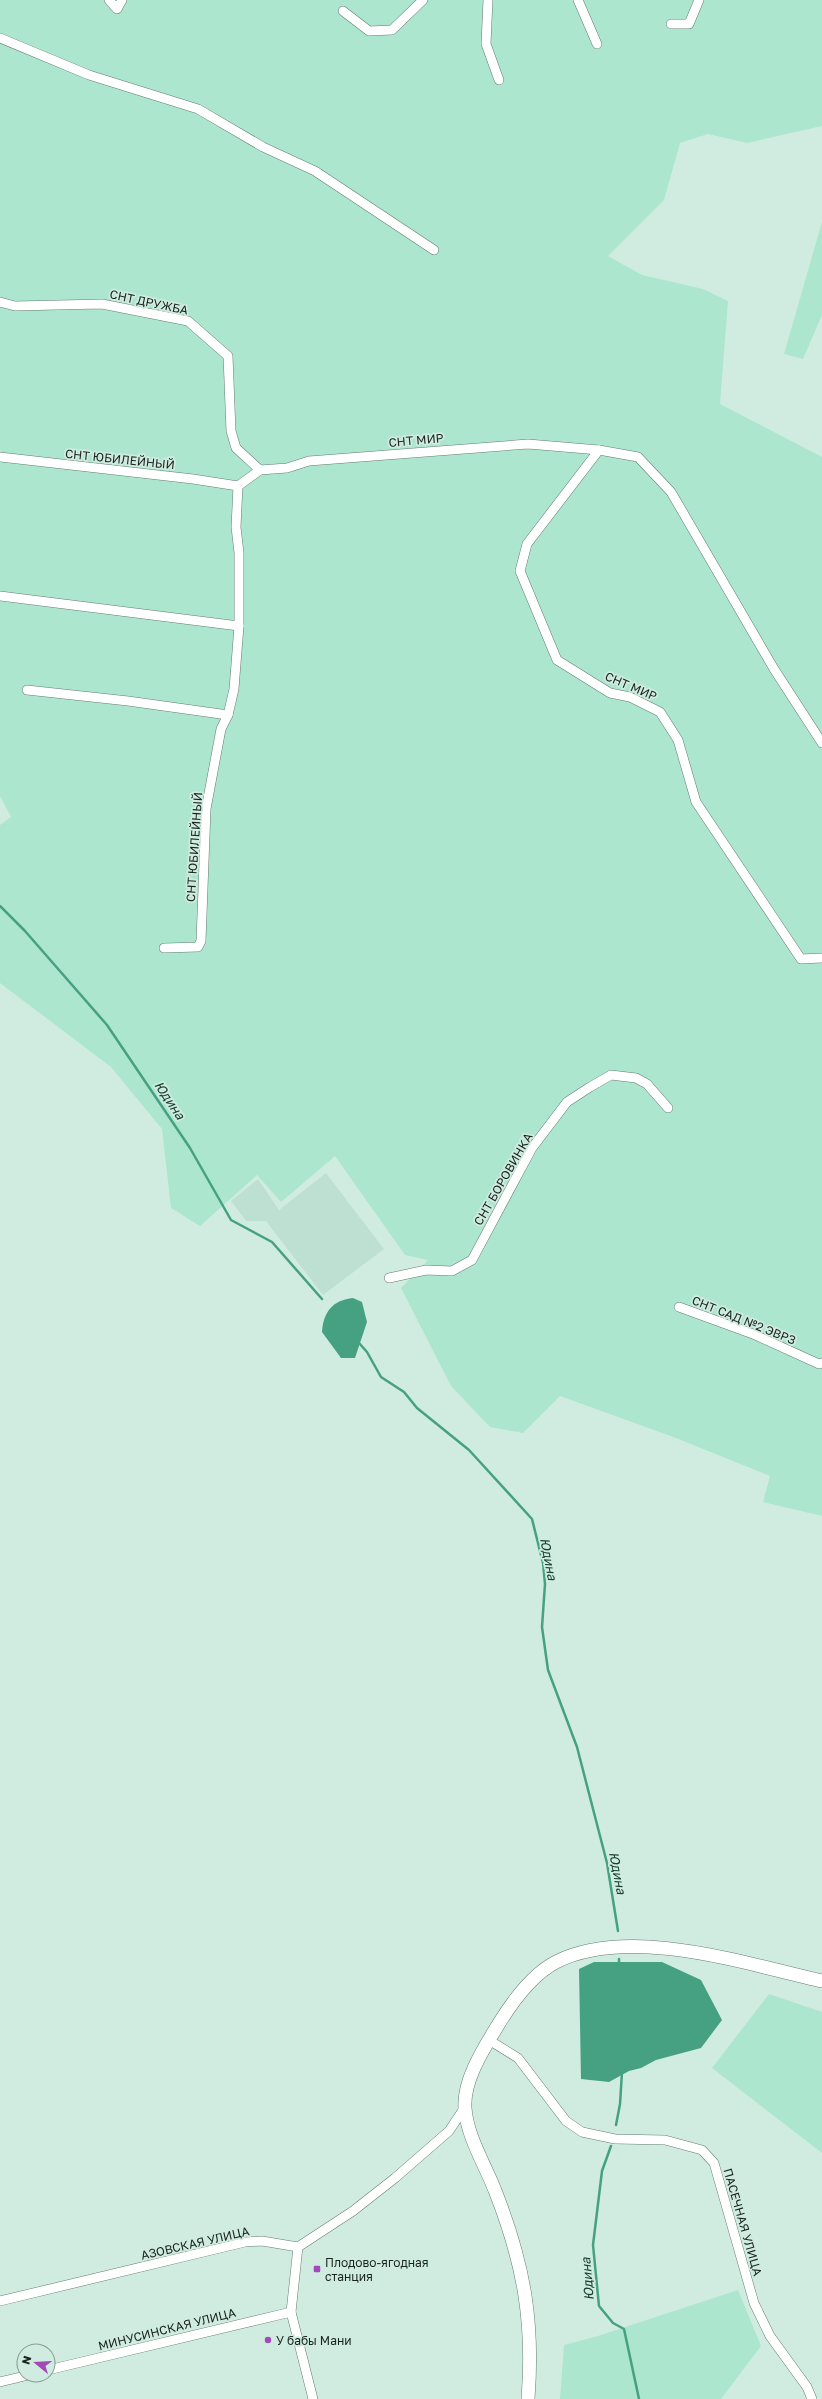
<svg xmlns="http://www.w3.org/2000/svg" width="822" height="2399" viewBox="0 0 822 2399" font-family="'Golos Text',sans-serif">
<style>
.built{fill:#bee0d2}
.green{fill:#ace6cf}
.water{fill:#46a183}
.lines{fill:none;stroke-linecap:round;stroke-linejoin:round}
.stream{stroke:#46a183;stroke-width:2.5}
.street-casing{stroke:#647d73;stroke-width:10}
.secondary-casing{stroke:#647d73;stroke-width:14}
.street{stroke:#fff;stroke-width:9}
.secondary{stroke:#fff;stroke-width:13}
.poi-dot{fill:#a24bb8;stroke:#d0ece0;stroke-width:1.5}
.labels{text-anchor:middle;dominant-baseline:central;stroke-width:3.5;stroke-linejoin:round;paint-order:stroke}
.street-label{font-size:12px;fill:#19231f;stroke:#d0ece0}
.poi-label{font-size:12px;fill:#19231f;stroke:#d0ece0;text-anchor:start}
.water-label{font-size:13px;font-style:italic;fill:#174032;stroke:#d0ece0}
</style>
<rect width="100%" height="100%" fill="#d0ece0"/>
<polygon class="built" points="326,1173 384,1249 323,1295 266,1221 246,1221 231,1201 258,1179 279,1210"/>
<g class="green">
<polygon points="0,0 822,0 822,126 747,143 708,134 680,143 664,200 608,256 642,275 703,289 728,301 720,404 822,457 822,1516 763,1502 770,1476 676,1438 560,1396 523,1433 490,1427 451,1386 401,1288 428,1260 405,1255 335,1156 281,1202 257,1175 200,1226 171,1208 162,1129 111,1067 0,983 0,825 11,817 0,796"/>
<polygon points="822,222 822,315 803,359 784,354"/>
<polygon points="769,1994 822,2012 822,2153 712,2068"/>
<polygon points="738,2290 761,2346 721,2399 560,2399 564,2345 598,2336"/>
</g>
<g class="water">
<path d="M353 1298 362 1302 367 1322 355 1358H341L322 1332C323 1312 333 1300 353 1298Z"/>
<polygon points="594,1962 662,1962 701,1980 722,2020 701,2048 656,2060 641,2068 629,2071 609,2082 581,2079 579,1969"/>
</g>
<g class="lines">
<g class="stream">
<polyline points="0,906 25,931 107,1025 190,1148 231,1220 272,1242 322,1299"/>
<polyline points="359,1343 367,1352 381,1377 404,1392 417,1408 469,1450 532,1519 543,1563 545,1584 542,1627 548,1670 577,1747 607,1863 618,1931"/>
<polyline points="619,1959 619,1965"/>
<polyline points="616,2125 620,2104 622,2072"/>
<polyline points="611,2146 602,2171 593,2245 599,2306 613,2323 624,2329 639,2399"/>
</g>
<g class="street-casing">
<g id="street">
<polyline points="109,0 117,9 122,0"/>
<polyline points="488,0 486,44 499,80"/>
<polyline points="578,0 597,44"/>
<polyline points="343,11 369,31 392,30 423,0"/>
<polyline points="671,24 689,24 699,0"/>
<polyline points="0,38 89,75 198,109 263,147 315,171 434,250"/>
<polyline points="0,302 15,306 102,304 188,321 228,356 231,431 236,448 260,470"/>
<polyline points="599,450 527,544 520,571 557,660 610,693 630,697 660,712 678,740 696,802 801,959 822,958"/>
<polyline points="0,457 193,479 238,486"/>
<polyline points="260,470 287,468 309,461 528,444 599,450 638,457 671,492 774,669 822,743"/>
<polyline points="0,596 239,626"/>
<polyline points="27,690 128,701 228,715"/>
<polyline points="164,948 198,947 201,941 206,809 221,729 228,715 234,689 239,626 239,553 236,527 238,486 260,470"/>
<polyline points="389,1278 426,1270 452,1271 472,1260 532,1148 567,1102 590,1087 611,1075 636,1078 647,1084 668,1108"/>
<polyline points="679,1307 753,1334 819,1364 822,1363"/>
<polyline points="489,2040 518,2058 566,2121 582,2132 615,2139 665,2140 702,2150 714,2163 754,2303 770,2336 807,2387 812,2399"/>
<polyline points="0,2301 245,2242 262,2241 298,2247 353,2211 395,2178 449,2131 465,2107"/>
<polyline points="291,2312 298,2247"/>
<polyline points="48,2370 291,2312 313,2399"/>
<polyline points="0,2382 29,2375"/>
</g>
</g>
<g class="secondary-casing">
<path id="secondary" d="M528 2399C534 2322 524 2265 496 2193 486 2166 467 2137 465 2108 463 2080 484 2048 498 2025 512 2002 531 1975 556 1962 630 1925 746 1964 822 1981"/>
</g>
<use href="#street" class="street"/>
<use href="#secondary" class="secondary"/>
</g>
<g class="poi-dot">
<rect x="313" y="2265" width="8" height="8" rx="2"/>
<circle cx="268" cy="2340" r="4"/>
</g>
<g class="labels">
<g class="street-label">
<text transform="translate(149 302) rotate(12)">СНТ ДРУЖБА</text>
<text transform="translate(416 440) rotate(-5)">СНТ МИР</text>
<text transform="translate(120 459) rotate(6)">СНТ ЮБИЛЕЙНЫЙ</text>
<text transform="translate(631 686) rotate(23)">СНТ МИР</text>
<text transform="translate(194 847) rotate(-86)">СНТ ЮБИЛЕЙНЫЙ</text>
<text transform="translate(503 1179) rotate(-60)">СНТ БОРОВИНКА</text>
<text transform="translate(744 1320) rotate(22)">СНТ САД №2 ЭВРЗ</text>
<text transform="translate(743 2222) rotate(74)">ПАСЕЧНАЯ УЛИЦА</text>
<text transform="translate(195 2243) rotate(-13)">АЗОВСКАЯ УЛИЦА</text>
<text transform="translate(167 2329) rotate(-14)">МИНУСИНСКАЯ УЛИЦА</text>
</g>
<g class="poi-label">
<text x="325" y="2262">Плодово-ягодная<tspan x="325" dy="14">станция</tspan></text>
<text x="276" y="2340">У бабы Мани</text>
</g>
<g class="water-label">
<text transform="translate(170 1100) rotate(56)">Юдина</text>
<text transform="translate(549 1559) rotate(79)">Юдина</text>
<text transform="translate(618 1873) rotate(79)">Юдина</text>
<text transform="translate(587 2279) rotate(-95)">Юдина</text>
</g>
</g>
<g transform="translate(36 2363) rotate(288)"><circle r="19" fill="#d0ece0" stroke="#879c93"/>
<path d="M0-3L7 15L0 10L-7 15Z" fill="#a24bb8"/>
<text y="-6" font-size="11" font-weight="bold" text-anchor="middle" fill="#19231f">N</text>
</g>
</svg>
